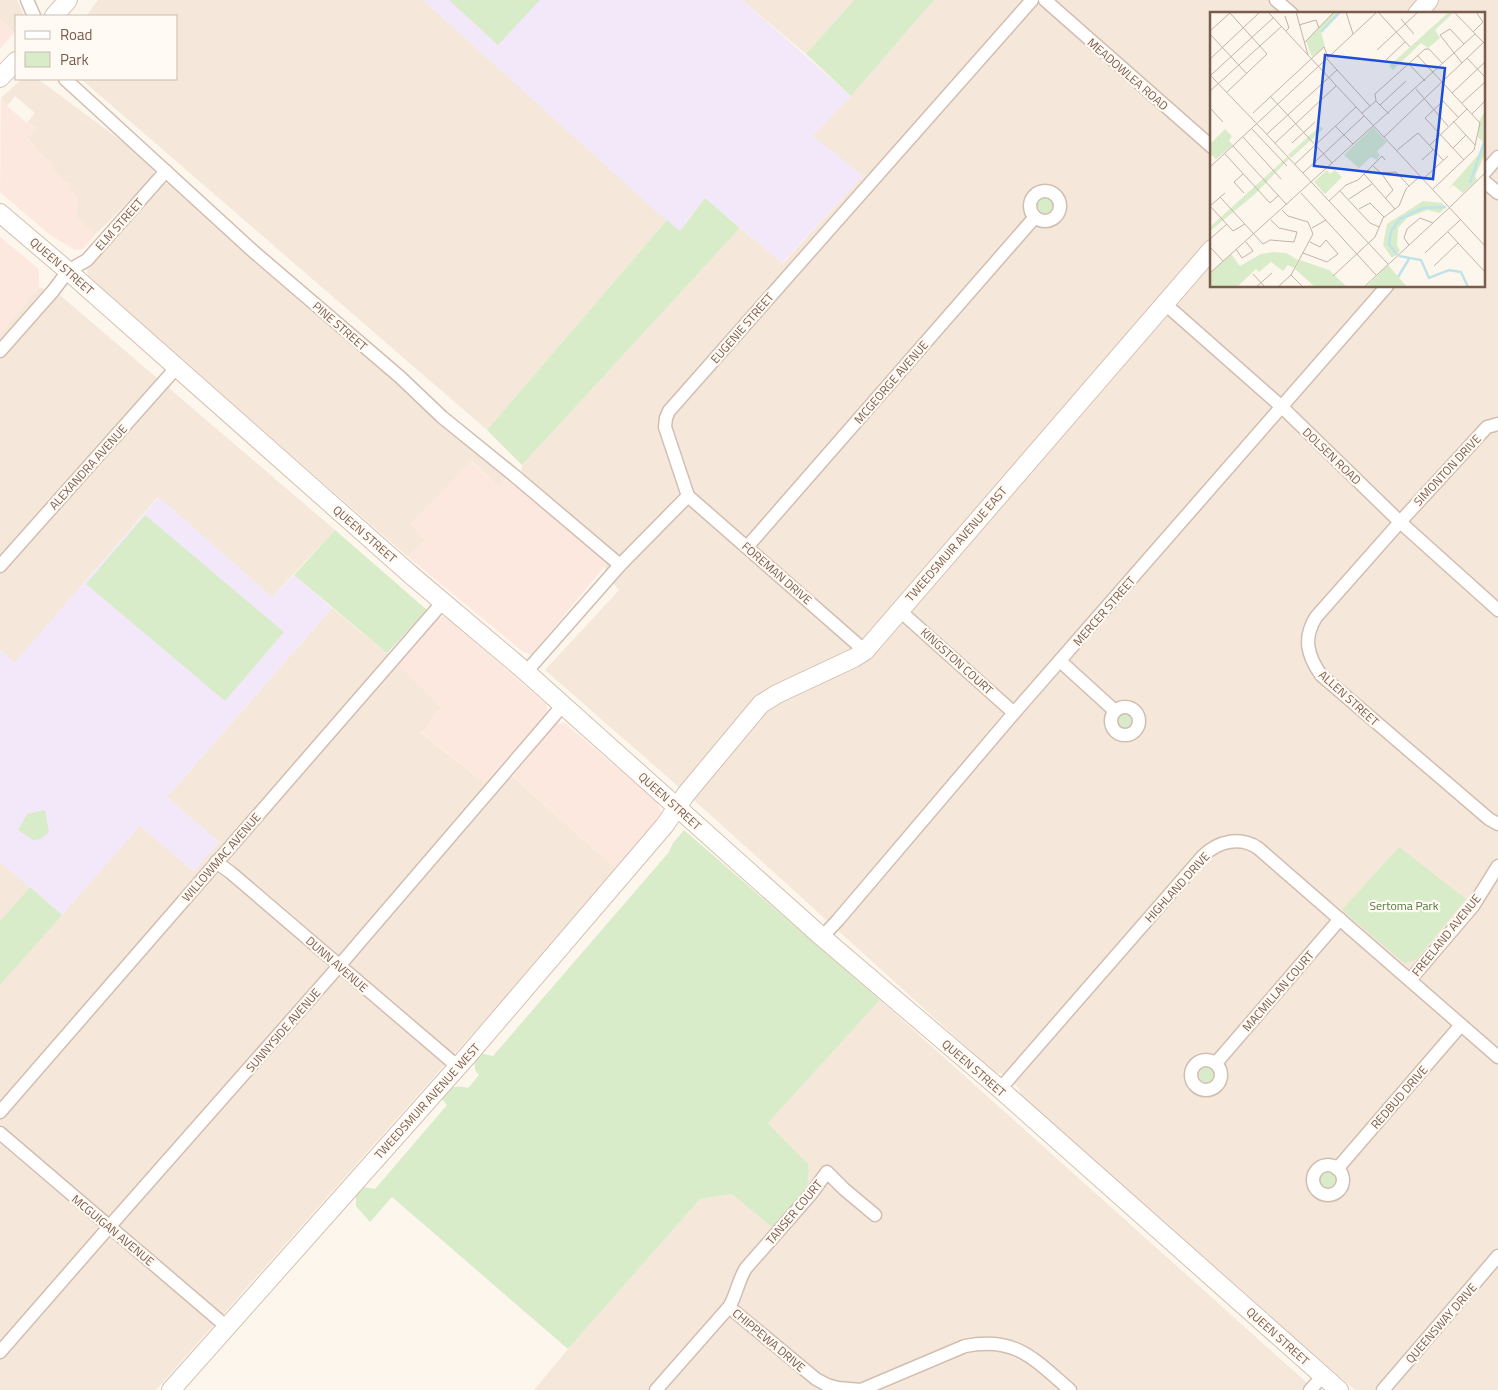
<svg xmlns="http://www.w3.org/2000/svg" width="1498" height="1390" viewBox="0 0 1498 1390" font-family="'Titillium Web',sans-serif">
<style>
.residential{fill:#f5e8da;fill-rule:evenodd}
.commercial{fill:#fde8e0}
.education{fill:#f3e8fa}
.green{fill:#d8ecc9}
.lines{fill:none;stroke-linecap:round;stroke-linejoin:round}
.street-casing{stroke:#d1beb0;stroke-width:15}
.secondary-casing{stroke:#d6c0b0;stroke-width:20}
.street{stroke:#fff;stroke-width:12}
.secondary{stroke:#fff;stroke-width:18}
.labels{text-anchor:middle;dominant-baseline:central;stroke-width:4.5;stroke-linejoin:round;paint-order:stroke}
.street-label{font-size:12px;fill:#7a5c4d;stroke:#fffaf3}
.park-label{font-size:12px;fill:#537a41;stroke:#fffaf3}
.inset-river{fill:none;stroke:#bfe3e8;stroke-width:2.5}
.inset-road{fill:none;stroke:#c5b3a7;stroke-width:1}
.view{fill:#1d4ed8;fill-opacity:0.15;stroke:#1d4ed8;stroke-width:2.5}
.inset-edge{fill:none;stroke:#7a5c4d;stroke-width:2.5}
</style>
<rect width="100%" height="100%" fill="#fdf6ec"/>
<g class="residential">
<polygon points="0,0 17,0 24,15 24,16 16,16 16,29 14,33 0,19"/>
<polygon points="98,0 423,0 667,220 487,430 81,79 176,79 176,16 86,16"/>
<polygon points="742,0 854,0 806,54"/>
<path d="M934 0H1498V1390H1355L1021 1096 1019 1088 1003 1074 995 1073 704 809 545 670 619 590 606 575 604 558 521 485 522 465 740 228 783 263 863 176 812 136 851 96ZM1212 14H1484V286H1212Z"/>
<polygon points="22,79 38,79 154,165 153,174 149,181 95,235 76,217 77,196 70,190 68,184 51,169 52,164 43,156 27,138 37,127 27,123 35,113 15,96 7,106 1,98"/>
<polygon points="172,183 509,474 499,487 472,461 411,524 426,540 408,557 88,278 87,268 90,262 159,184"/>
<polygon points="39,287 61,296 335,530 272,597 158,497 15,663 0,650 0,334"/>
<polygon points="332,608 387,653 441,707 421,733 485,783 501,766 620,872 456,1052 156,1390 0,1390 0,985 140,825 193,871 219,842 167,797"/>
<polygon points="0,862 30,887 0,921"/>
<polygon points="880,1000 1315,1390 534,1390 568,1349 700,1199 732,1194 772,1226 805,1190 808,1180 807,1173 809,1165 768,1123"/>
</g>
<g class="commercial">
<polygon points="0,19 14,33 0,49"/>
<polygon points="1,98 7,106 27,123 37,127 27,139 43,156 52,164 51,169 68,184 72,183 70,190 77,196 76,217 95,235 83,249 75,250 50,235 0,192"/>
<polygon points="0,237 39,269 39,287 0,334"/>
<polygon points="471,461 499,487 509,474 604,558 605,566 531,655 522,651 408,557 426,540 411,524"/>
<polygon points="445,616 547,705 547,714 485,783 421,732 441,707 395,662 434,618"/>
<polygon points="565,723 658,803 661,813 660,818 620,872 513,776 555,724"/>
</g>
<g class="education">
<polygon points="423,0 742,0 851,96 813,136 863,176 782,263 705,198 679,232"/>
<polygon points="159,497 272,597 294,575 332,608 167,797 219,842 194,872 140,826 62,915 0,862 0,650 15,662"/>
</g>
<g class="green">
<polygon points="449,0 540,0 498,45"/>
<polygon points="854,0 934,0 851,96 806,54"/>
<circle cx="1045" cy="206" r="8"/>
<polygon points="705,198 740,228 522,465 487,430 667,220 680,231"/>
<polygon points="145,515 284,632 225,701 86,584"/>
<polygon points="335,530 427,610 387,653 294,575"/>
<circle cx="1125" cy="721" r="8"/>
<polygon points="45,810 49,832 41,839 33,840 18,830 27,814"/>
<path d="M684 830 880 1000 768 1123 809 1165C807 1172 809 1179 807 1186 803 1195 780 1218 772 1227L732 1194 700 1199 568 1349 392 1197 370 1222 356 1206V1195L363 1187 375 1189 447 1105 440 1097C449 1088 454 1084 468 1088L479 1075C472 1068 474 1060 480 1053L493 1056 669 852 673 843Z"/>
<polygon points="1399,847 1466,899 1416,960 1404,963 1342,910"/>
<polygon points="30,887 62,915 0,985 0,921"/>
<circle cx="1207" cy="1075" r="8"/>
<circle cx="1327" cy="1180" r="8"/>
</g>
<g class="lines">
<g class="street-casing">
<g id="street">
<polyline points="27,0 34,16"/>
<polyline points="1045,0 1212,147"/>
<polyline points="1276,0 1292,14"/>
<polyline points="65,79 254,252 400,377 442,417 516,477 620,565"/>
<polyline points="1484,173 1498,157"/>
<polyline points="1484,181 1498,193"/>
<circle cx="1045" cy="206" r="15"/>
<polyline points="1164,303 1282,407 1400,522 1498,610"/>
<polyline points="0,351 53,291 68,271 87,260 166,171"/>
<path d="M1498 424 1487 427 1400 522 1316 617C1303 638 1307 655 1321 675L1489 819 1498 824"/>
<polyline points="688,496 665,427 666,418 669,411 1032,0"/>
<polyline points="688,496 865,651"/>
<polyline points="747,547 1035,217"/>
<polyline points="0,566 176,368"/>
<polyline points="899,610 1014,713"/>
<polyline points="1060,661 1115,711"/>
<polyline points="526,672 620,565 688,496"/>
<circle cx="1125" cy="721" r="14"/>
<polyline points="216,862 230,872 457,1066"/>
<polyline points="822,937 838,920 1014,713 1387,286"/>
<polyline points="1410,980 1473,906 1498,866"/>
<circle cx="1206" cy="1075" r="15"/>
<polyline points="1216,1063 1340,919"/>
<path d="M1000 1089 1203 856C1218 841 1240 836 1258 848L1498 1057"/>
<polyline points="0,1112 443,602"/>
<polyline points="0,1133 227,1327"/>
<circle cx="1328" cy="1180" r="15"/>
<polyline points="1337,1169 1461,1025"/>
<path d="M729 1307 816 1379 827 1385 838 1388 861 1390 965 1346C1016 1336 1034 1359 1070 1390"/>
<polyline points="0,1352 109,1227 339,966 563,705"/>
<path d="M656 1390 729 1307C737 1294 738 1280 746 1268L811 1194 827 1172 844 1189 875 1215"/>
<polyline points="1310,1390 1323,1376"/>
<polyline points="1383,1390 1498,1256"/>
</g>
</g>
<g class="secondary-casing">
<g id="secondary">
<polyline points="1417,14 1429,0"/>
<polyline points="54,16 68,0"/>
<polyline points="0,78 16,61"/>
<polyline points="0,213 68,271 410,574 526,672 822,937 1000,1089 1339,1390"/>
<polyline points="171,1390 470,1053 665,825 686,794 761,704 777,694 854,658 865,651 1212,249"/>
</g>
</g>
<use href="#street" class="street"/>
<use href="#secondary" class="secondary"/>
</g>
<g class="labels">
<g class="street-label">
<text transform="translate(1128 74) rotate(41)">MEADOWLEA ROAD</text>
<text transform="translate(119 224) rotate(-48)">ELM STREET</text>
<text transform="translate(62 266) rotate(41)">QUEEN STREET</text>
<text transform="translate(340 326) rotate(41)">PINE STREET</text>
<text transform="translate(742 328) rotate(-49)">EUGENIE STREET</text>
<text transform="translate(891 382) rotate(-49)">MCGEORGE AVENUE</text>
<text transform="translate(1332 456) rotate(44)">DOLSEN ROAD</text>
<text transform="translate(88 467) rotate(-48)">ALEXANDRA AVENUE</text>
<text transform="translate(1447 470) rotate(-47)">SIMONTON DRIVE</text>
<text transform="translate(365 534) rotate(41)">QUEEN STREET</text>
<text transform="translate(956 544) rotate(-49)">TWEEDSMUIR AVENUE EAST</text>
<text transform="translate(777 573) rotate(41)">FOREMAN DRIVE</text>
<text transform="translate(1104 611) rotate(-49)">MERCER STREET</text>
<text transform="translate(957 661) rotate(42)">KINGSTON COURT</text>
<text transform="translate(1349 698) rotate(42)">ALLEN STREET</text>
<text transform="translate(670 801) rotate(42)">QUEEN STREET</text>
<text transform="translate(221 857) rotate(-49)">WILLOWMAC AVENUE</text>
<text transform="translate(1177 887) rotate(-48)">HIGHLAND DRIVE</text>
<text transform="translate(1446 935) rotate(-51)">FREELAND AVENUE</text>
<text transform="translate(337 964) rotate(41)">DUNN AVENUE</text>
<text transform="translate(1278 991) rotate(-49)">MACMILLAN COURT</text>
<text transform="translate(283 1030) rotate(-49)">SUNNYSIDE AVENUE</text>
<text transform="translate(974 1068) rotate(41)">QUEEN STREET</text>
<text transform="translate(1399 1097) rotate(-49)">REDBUD DRIVE</text>
<text transform="translate(427 1101) rotate(-48)">TWEEDSMUIR AVENUE WEST</text>
<text transform="translate(794 1212) rotate(-50)">TANSER COURT</text>
<text transform="translate(113 1230) rotate(40)">MCGUIGAN AVENUE</text>
<text transform="translate(1441 1323) rotate(-49)">QUEENSWAY DRIVE</text>
<text transform="translate(1278 1336) rotate(42)">QUEEN STREET</text>
<text transform="translate(769 1340) rotate(40)">CHIPPEWA DRIVE</text>
</g>
<g class="park-label">
<text x="1404" y="905">Sertoma Park</text>
</g>
</g>
<g transform="translate(1210 12)">
<rect width="275" height="275" fill="#fdf6ec"/>
<path d="M124 0H128L125 4 131 0 111 20 115 34 102 45 96 29ZM239 0 243 1 225 18 230 26 218 36 211 31 183 58 179 54ZM275 99V142L265 164 267 168 253 181 243 173 238 177 269 142 273 130 268 125 269 109ZM110 114 113 117 81 146 78 143ZM163 115 177 130 167 139 170 143 167 148 161 145 149 156 134 143ZM15 117 22 124 19 129 23 133 6 147 2 143 0 145V132ZM77 145 79 147 44 183 0 219V215ZM117 158 120 162 125 158 132 165 115 182 104 170ZM213 189 232 191 235 195 230 201 217 198 197 206 188 216 187 233 190 239 182 246 173 233 177 212ZM63 240 76 241 88 248 84 256 78 253 73 259 61 250 49 260 46 257 27 275H0V261L21 242 30 254 51 242ZM90 248 119 258 137 275H105L85 257ZM178 253 197 275H156Z" fill="#d8ecc9"/>
<path class="inset-river" d="M111 20 130 0M260 171 275 128M187 243 179 232 181 219 190 207 213 196 236 195M189 244 211 248 219 266 239 258 251 260 258 275M188 265 199 247"/>
<path class="inset-road" d="M58 0 275 234M86 0 98 43M136 0 143 22M168 0 200 35M244 0 274 31M75 4 79 16 76 19M191 7 204 22M89 13 106 8 109 16M0 19 21 0M263 20 273 10 266 0M0 22 37 62M95 30 124 0M167 38 208 0M207 43 270 111 264 138 223 177M257 46 275 65M0 47 50 0M117 47 160 94M176 48 195 30M198 51 215 69M252 51 230 23 240 17 254 32M0 63 47 112M1 63 63 6M206 77 238 114M0 79 71 15M17 80 57 42 20 1M242 81 275 50M60 84 122 151M166 89 165 82 215 37H219L233 52M166 89 179 102M252 91 275 70M170 93 196 69M0 96 13 110M43 101 114 35 118 45M152 101 166 89M262 102 275 89M248 105 233 89 215 106 254 148M243 109 265 133M47 112 178 252M125 114 143 132M42 117 77 154M57 122 127 58M33 125 71 167M174 125 275 29M65 131 126 74M82 131 105 110M220 133 257 97M23 134 77 193M243 136 256 123M186 139 208 121 233 148M15 142 60 191 69 183M212 148 224 137M85 152 146 95M163 154 171 161 186 160 199 174M0 155 167 0M93 161 154 104M33 162 24 170 34 181M154 162 185 197M172 162 183 178 175 187M213 167 238 144M130 179 160 211 169 215M15 181 0 194 23 219 35 212M91 181 166 263M10 185 53 232 60 228 84 230 87 220 69 216 61 208M139 187 162 172M119 189 136 173 148 168 172 144 175 148M239 196 275 161M149 197 160 191 174 205M102 216 116 208M238 220 275 260M0 227 17 212M199 233 194 226 197 217 210 206 223 211M0 235 13 249M26 237 32 246 40 241 43 239 36 230M93 241 117 250 128 242 116 228 110 235 100 230M215 241 250 208M224 254 248 231M0 261 265 22M43 262 55 275M81 263 93 275M123 264 165 225 173 206 189 194 196 177 210 164M46 275 62 261M68 275 81 263 103 222 98 210 78 204 72 198M154 275 239 196"/>
<path class="view" d="M115 43 235 56 223 167 104 154Z"/>
<rect width="275" height="275" class="inset-edge"/>
</g>
<rect x="15" y="15" width="162" height="65" fill="#fffaf3" stroke="#cabbb1"/>
<rect x="25" y="31" width="25" height="8" fill="#ffffff" stroke="#cabbb1"/>
<text x="60" y="40" font-size="15" fill="#7a5c4d">Road</text>
<rect x="25" y="52" width="25" height="15" fill="#d8ecc9" stroke="#cabbb1"/>
<text x="60" y="65" font-size="15" fill="#7a5c4d">Park</text>
</svg>
